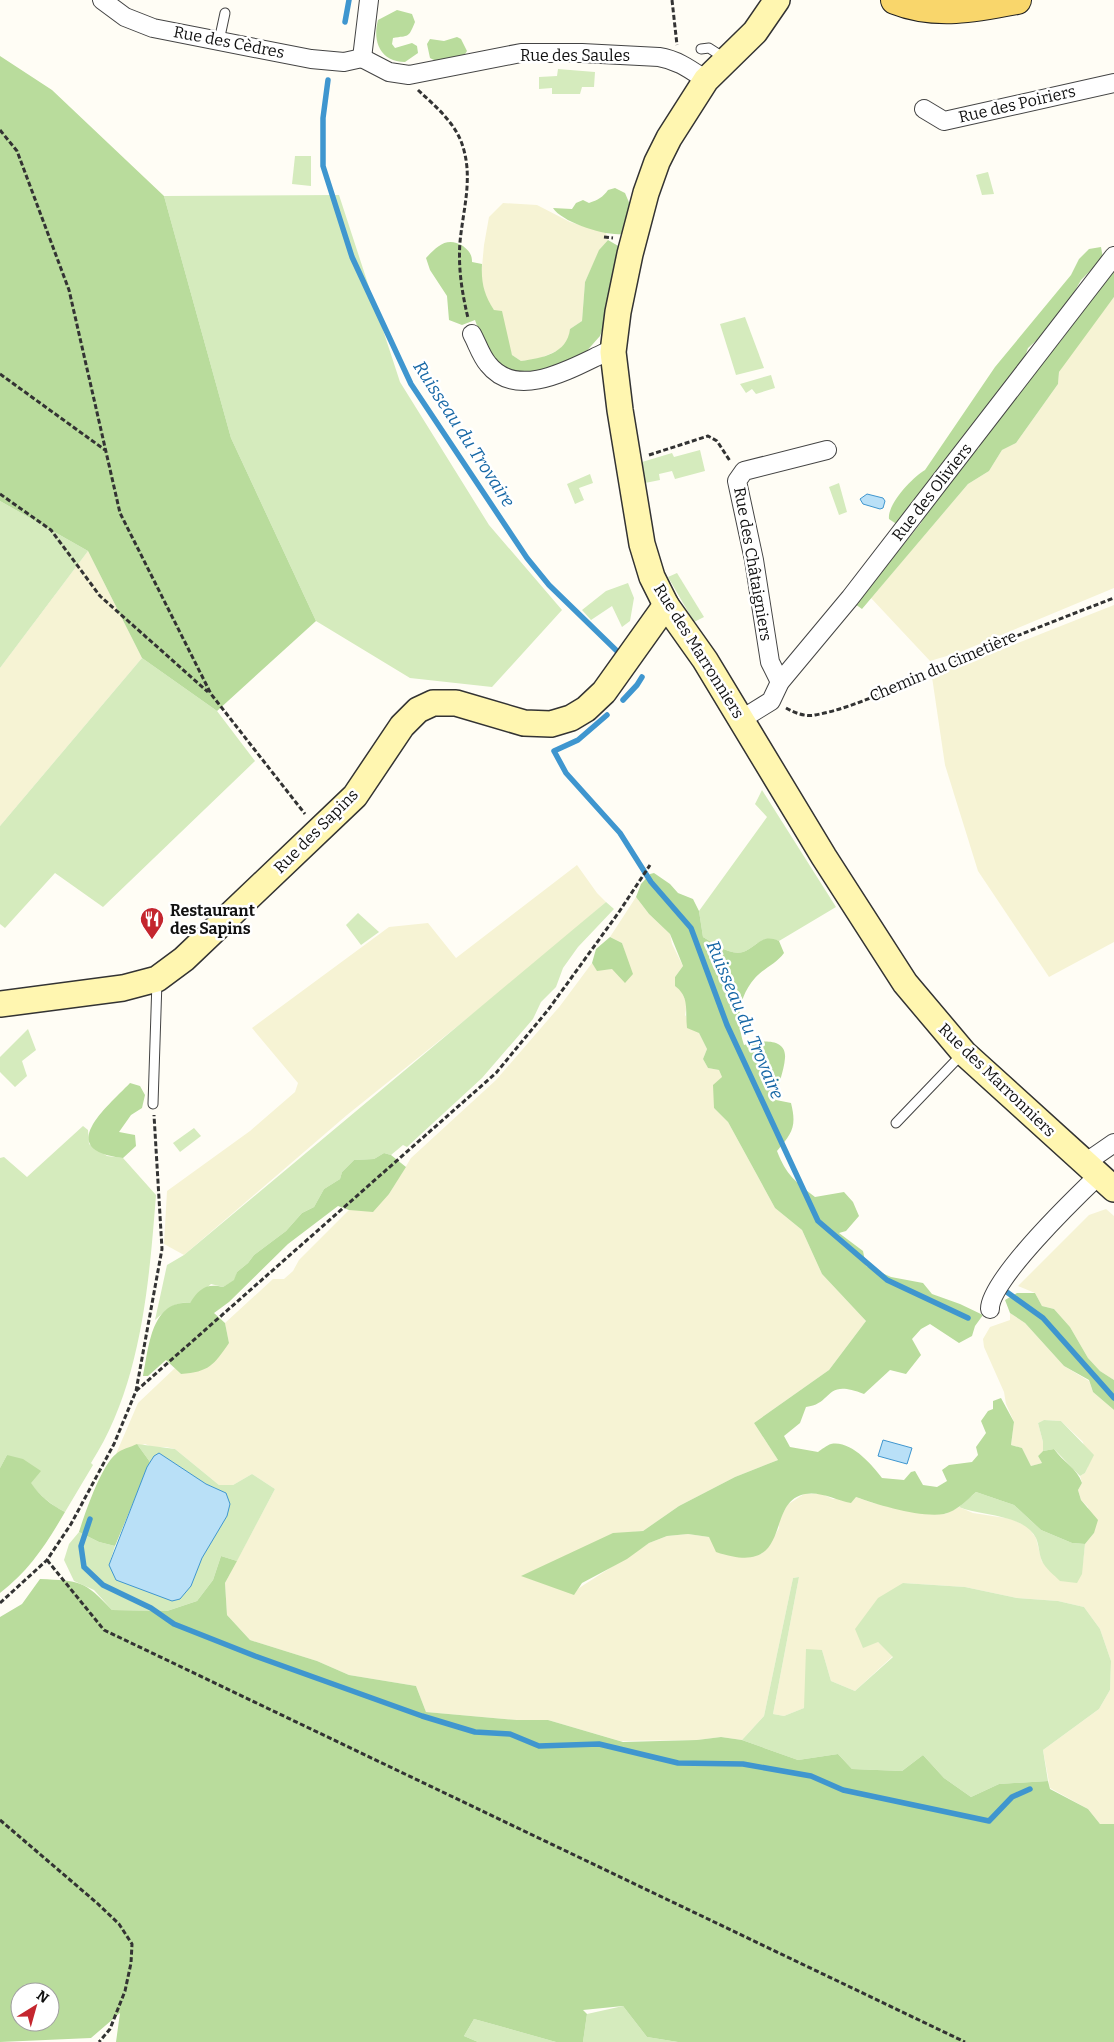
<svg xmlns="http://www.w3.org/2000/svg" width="1114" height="2042" viewBox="0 0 1114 2042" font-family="Bitter,serif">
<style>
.farmland{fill:#f6f3d4}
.green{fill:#d5ebbd}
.forest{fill:#b9dc9c;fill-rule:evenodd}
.water{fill:#b9e0f7;stroke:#3f96cf}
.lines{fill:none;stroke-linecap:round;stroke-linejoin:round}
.stream{stroke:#3f96cf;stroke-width:5.5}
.lane-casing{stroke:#444;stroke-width:11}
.street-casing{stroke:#444;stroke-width:20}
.secondary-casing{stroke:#333;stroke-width:28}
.primary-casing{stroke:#222;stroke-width:30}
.path{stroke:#333;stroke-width:3;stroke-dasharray:5 2.5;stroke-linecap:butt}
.lane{stroke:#fff;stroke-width:9}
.street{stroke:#fff;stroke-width:18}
.secondary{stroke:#fff6b0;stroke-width:25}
.primary{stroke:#f9d66b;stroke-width:28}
.labels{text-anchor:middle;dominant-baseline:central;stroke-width:5;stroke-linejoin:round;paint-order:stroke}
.street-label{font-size:16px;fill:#111;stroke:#fff}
.poi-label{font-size:16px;font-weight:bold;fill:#111;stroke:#fff;text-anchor:start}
.water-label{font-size:18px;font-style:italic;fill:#1768a6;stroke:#fff}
</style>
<rect width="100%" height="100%" fill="#fffdf5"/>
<g class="farmland">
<polygon points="503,203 537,205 570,222 606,233 608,240 600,249 585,282 582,321 570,329 569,339 559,350 538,359 521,361 512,355 494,310 486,298 481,278 484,245 489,217"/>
<polygon points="1114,297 1114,588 960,652 930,661 871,598 968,484 989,471 1002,450 1016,443 1058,384 1059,372 1071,353"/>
<polygon points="88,551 142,658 0,826 0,668"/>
<polygon points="1114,605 1114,942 1049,977 978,871 945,765 932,677"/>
<polygon points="577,865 597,893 606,902 531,967 347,1115 184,1255 164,1244 167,1191 250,1131 295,1092 298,1083 252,1028 389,927 428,923 456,958"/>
<polygon points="636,897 649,914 670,934 672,944 683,966 675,977 687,1004 685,1015 699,1033 707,1049 703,1059 708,1068 719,1070 722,1077 714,1108 728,1122 775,1208 802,1230 822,1274 866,1321 829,1370 754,1423 778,1460 735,1477 679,1506 643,1531 613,1534 522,1576 574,1594 579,1588 649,1543 667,1536 688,1534 709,1537 761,1554 770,1544 779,1528 779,1521 787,1505 804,1494 822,1494 833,1499 856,1497 873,1503 945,1514 959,1507 973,1513 1012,1519 1028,1527 1036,1538 1042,1562 1083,1562 1085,1544 1094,1533 1088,1507 1081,1500 1078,1490 1082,1483 1080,1476 1085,1473 1088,1467 1083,1442 1061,1421 1044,1420 1038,1423 1043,1442 1043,1451 1038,1456 1042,1463 1031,1466 1022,1448 1011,1445 1014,1422 1006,1404 1004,1392 984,1347 983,1339 990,1327 1010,1320 1010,1313 1025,1323 1064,1366 1089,1381 1093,1392 1114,1410 1114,1824 1100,1824 1088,1809 1050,1788 1043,1750 1099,1709 1110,1690 1111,1661 1100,1629 1084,1607 1058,1601 1017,1598 965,1587 903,1583 878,1642 893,1656 855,1691 831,1681 822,1650 804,1708 784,1716 773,1714 799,1577 793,1578 764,1716 742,1740 721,1737 697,1740 620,1741 548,1720 517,1720 426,1712 416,1686 349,1675 317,1661 250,1640 227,1615 225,1583 275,1489 252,1474 233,1485 219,1485 175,1449 166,1447 152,1447 145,1444 116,1454 138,1403 175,1368 181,1374 229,1343 225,1323 273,1279 284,1279 293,1271 299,1260 349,1210 358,1210 389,1194 411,1158 496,1080 560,1006 592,963 597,970 612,969 627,960 622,943 610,937"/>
<polygon points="1106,1209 1114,1216 1114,1380 1100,1371 1088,1358 1070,1327 1054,1309 1042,1306 1035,1293 1018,1286 1089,1215"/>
</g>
<g class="green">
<polygon points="558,69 595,72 594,87 582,87 580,94 552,94 552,88 539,89 539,77 557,76"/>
<polygon points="295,156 311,156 311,186 292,184"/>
<polygon points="988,172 994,194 982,195 976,175"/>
<polygon points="339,195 400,382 489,525 562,610 492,687 410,678 316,621 231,438 164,196"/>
<polygon points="745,317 764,368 736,375 720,324"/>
<polygon points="771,375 775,388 756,394 752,389 746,393 740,384"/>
<polygon points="700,450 705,471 675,479 672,471 659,474 660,480 645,483 642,462 672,453 674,457"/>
<polygon points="590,474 593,483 579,488 584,500 575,504 567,484"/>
<polygon points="839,483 847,512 839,515 829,487"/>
<polygon points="0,501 88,551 0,668"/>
<polygon points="677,573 704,617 694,622 668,577"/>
<polygon points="628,583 634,598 630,621 622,627 612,606 591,620 582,610 606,591"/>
<polygon points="142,658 217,711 255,761 103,907 55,873 5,928 0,924 0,826"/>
<path d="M762 790 836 907 779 941C760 934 757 947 743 952 730 956 714 943 703 937L699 911 767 817 755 804Z"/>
<path d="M606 902 614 909 578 947 563 968 556 987 541 1002 533 1019 482 1078 407 1147 403 1145 391 1155 384 1153 374 1159 354 1160 342 1172 340 1179 324 1189 314 1207 302 1213 286 1231 254 1255 248 1263 237 1272 235 1280 223 1287 211 1284 190 1303C175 1301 166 1310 155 1320L167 1265 184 1255Z"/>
<polygon points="358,913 379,932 361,945 346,925"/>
<polygon points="28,1029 36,1050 22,1061 27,1076 15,1087 0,1072 0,1057"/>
<path d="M83 1126 88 1130 89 1144 107 1156 123 1158 156 1195C149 1284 141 1386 91 1463L93 1465 65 1512C40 1500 25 1476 7 1455L0 1468V1158L4 1157 27 1177Z"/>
<polygon points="194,1128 201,1136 180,1152 173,1143"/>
<polygon points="1044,1420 1061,1421 1094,1455 1085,1473 1080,1476 1054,1449 1043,1451 1043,1442 1038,1423"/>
<polygon points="137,1444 175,1449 219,1485 233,1485 252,1474 275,1489 237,1561 221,1556 213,1580 197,1601 167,1611 112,1610 94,1590 74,1581 64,1560 69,1544 79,1532 99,1542 115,1546 109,1565 191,1586 226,1493 206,1484 159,1453 150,1462"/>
<path d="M976 1492 1014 1505 1041 1530 1072 1543 1085 1544 1082 1574 1077 1583 1060 1581C1054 1575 1045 1568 1042 1561 1039 1554 1039 1545 1036 1538 1024 1514 981 1516 959 1507Z"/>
<polygon points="799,1577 773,1714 784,1716 804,1708 806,1649 822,1650 831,1681 855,1691 893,1657 878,1642 863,1648 855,1629 878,1598 903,1583 965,1587 1017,1598 1058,1601 1084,1607 1100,1629 1111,1661 1110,1690 1099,1709 1043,1750 1048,1781 999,1784 971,1797 944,1778 923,1755 902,1771 852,1769 838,1754 798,1760 742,1740 764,1716 793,1578"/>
<polygon points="623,2006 647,2037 678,2042 583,2042 587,2014"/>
<polygon points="474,2019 556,2042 478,2042 464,2036"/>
</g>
<g class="forest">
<path d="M397 10 412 14 415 22C408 39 409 35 393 38L392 44 395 48 412 43 417 46 418 53 405 62C381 62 372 42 378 20Z"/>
<polygon points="457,37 461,39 467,51 463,57 440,63 430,58 427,44 430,39 444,41"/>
<polygon points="0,56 52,90 164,196 231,438 316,621 217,711 142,658 88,551 0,501"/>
<path d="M615 188 625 193 631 207 622 234C604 236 562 222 553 208L572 209 576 203 583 200 589 203C598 200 603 197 608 190Z"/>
<path d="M608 240 620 247 608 314 600 336 584 354 552 369 528 376 501 368 484 346 475 320 462 325 449 320 447 296 430 270 426 258C437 246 447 236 463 246 469 251 472 254 472 262L482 264C481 282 484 295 494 310L502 311 512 355 521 361C542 358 567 354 570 329L582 321 585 282 599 250Z"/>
<path d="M1101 247 1103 258 1081 280 1058 321 1028 348 1020 371 898 525 889 519C887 504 913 477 925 470L995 367 1071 275 1079 259 1089 249Z"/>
<path d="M1114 269V297L1059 372 1058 384 1016 443 1002 450 989 471 968 484 862 609 855 604 921 523 933 500 964 460 979 448 981 437 1037 371C1041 359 1048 347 1060 342Z"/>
<path d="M654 873 670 884 678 893 693 899 699 911 703 937C714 943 730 956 743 952 757 947 761 933 779 941L784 953C776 964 764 968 755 978 738 997 736 1022 744 1045 756 1041 787 1036 785 1058 784 1072 777 1086 776 1100L791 1103C797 1127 792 1133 777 1151 786 1175 796 1182 815 1197L844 1192 853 1202 859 1216 846 1231 839 1233 863 1251 866 1266 891 1277 923 1283 932 1294 960 1304 983 1315 975 1326 972 1336 959 1343 930 1324 921 1329 912 1339 921 1355 906 1374 890 1370 864 1394C823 1378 834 1404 806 1407L800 1423 784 1436 790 1447 818 1452C821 1450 827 1445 831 1444 851 1440 872 1465 882 1478L904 1480 911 1472 915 1471 923 1485 937 1487 947 1481 942 1470 949 1465 972 1462 978 1455 976 1447 986 1433 981 1421 988 1411 993 1409V1401L1001 1398 1014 1422 1011 1445 1022 1448 1031 1466 1042 1463 1038 1456 1043 1451 1054 1449C1063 1462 1077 1468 1082 1483L1078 1490 1081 1500 1098 1520 1094 1533 1085 1544 1072 1543 1041 1530 1014 1505 976 1492C967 1500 957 1511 944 1514 921 1518 878 1505 856 1497L851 1503C836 1500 820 1491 805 1494 763 1502 796 1579 716 1552L709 1537 688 1534 667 1536 649 1543 627 1559 582 1583 574 1595 521 1576 613 1533 643 1531 679 1506 735 1477 778 1460 754 1423 829 1370 866 1321 822 1274 802 1230 775 1208 728 1122 714 1108 713 1085 722 1077 719 1070 708 1068 703 1059 707 1049 699 1033 687 1028C685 1011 690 997 675 986V977L683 966 670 934 649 914 636 897 641 884 650 874Z"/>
<polygon points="610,937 622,943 633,974 625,983 612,969 597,971 592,963 596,949"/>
<path d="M130 1083 140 1086 145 1095 142 1108 131 1115 119 1132 135 1135 136 1146 123 1158C54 1150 106 1108 130 1083Z"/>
<path d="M384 1153 391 1155 406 1167 389 1194 373 1212 349 1210 338 1206 288 1244 229 1302 214 1313 225 1323 229 1343C214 1365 209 1372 181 1374L166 1360 148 1376H143C149 1347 151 1300 190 1303 199 1289 206 1283 223 1287L234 1280 237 1272 248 1263 254 1255 286 1231 302 1213 314 1207 324 1189 340 1179 342 1172 354 1160 374 1159Z"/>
<polygon points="1017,1293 1035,1293 1042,1306 1054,1309 1070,1327 1088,1358 1100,1371 1114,1380 1114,1410 1093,1392 1089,1380 1064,1366 1025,1323 1010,1313 1005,1300"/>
<path d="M137 1444 150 1462 115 1546 99 1542 79 1532C85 1513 101 1466 116 1454 121 1449 131 1447 137 1444Z"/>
<path d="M7 1455 23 1459 41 1471 31 1483C40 1496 51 1505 65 1512 47 1543 29 1571 0 1593V1468Z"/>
<path d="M221 1556 237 1561 225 1583 227 1615 250 1640 317 1661 349 1675 416 1686 426 1712 517 1720H548L623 1742 697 1740 721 1737 742 1740 798 1760 838 1754 852 1769 902 1771 923 1755 944 1778 971 1797 999 1784 1048 1781 1050 1789 1088 1809 1100 1824H1114V2042H678L647 2037 623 2006 583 2010 587 2014 583 2042H556L474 2019 464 2036 478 2042H116L120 2013 91 2038 0 2042V1617L22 1604 40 1579C80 1581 84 1580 112 1610L167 1611 197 1601 213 1580ZM20 1992H50V2022H20Z"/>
</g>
<g class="water">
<polygon points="867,494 883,498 885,501 883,508 880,509 863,504 860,499"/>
<polygon points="883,1440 912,1448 907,1464 878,1456"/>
<polygon points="159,1453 206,1484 226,1493 230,1504 227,1516 202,1558 191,1586 180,1599 172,1601 116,1580 109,1565 147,1467 154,1456"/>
</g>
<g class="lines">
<g class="stream">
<polyline points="345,22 349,0"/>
<polyline points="328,80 323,118 323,166 352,257 411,384 527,558 549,585 620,654"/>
<polyline points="623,700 637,685 642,677"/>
<polyline points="607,715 578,740 554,751 566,773 620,833 651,882 691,928 727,1025 818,1221 887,1280 968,1318"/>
<polyline points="1004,1290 1043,1318 1114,1398"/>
<polyline points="90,1519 81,1546 84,1567 103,1585 151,1608 174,1624 255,1656 422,1716 475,1732 510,1734 539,1746 599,1744 678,1763 743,1764 811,1776 843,1790 989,1821 1012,1797 1030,1789"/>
</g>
<g class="lane-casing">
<g id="lane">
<polyline points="219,41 225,13"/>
<polyline points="701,49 709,48 726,59"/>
<polyline points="153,1104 157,981"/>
<polyline points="896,1123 963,1053"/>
</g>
</g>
<g class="street-casing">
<g id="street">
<polyline points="102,0 125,17 153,28 311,59 344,62 362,58"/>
<path d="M362 58 389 72 409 75 521 53H582L659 57C678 60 691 70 706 80"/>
<polyline points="362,58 369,0"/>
<polyline points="924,109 944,121 1114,83"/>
<path d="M472 334C477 343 481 356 488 364 517 401 572 368 604 353L613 352"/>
<polyline points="780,682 770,662 754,560 737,481 744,471 827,450"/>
<polyline points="742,719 771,701 780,682 850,598 1114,256"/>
<polyline points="1085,1163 1114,1143"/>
<path d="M990 1309C989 1281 1076 1197 1099 1175"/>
</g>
</g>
<g class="secondary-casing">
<g id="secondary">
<polyline points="777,0 755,32 706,80 669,138 657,162 646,193 630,254 618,312 613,352 620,410 642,544 652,577 666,605 705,660 824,857 905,983 964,1053 1114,1189"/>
<polyline points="0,1004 123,988 157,979 184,959 355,796 402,726 418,710 433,703 456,703 524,723 551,724 571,718 586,709 604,692 666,605"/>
</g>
</g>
<g class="primary-casing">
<path id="primary" d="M895 0C935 16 976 8 1017 0"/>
</g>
<g class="path">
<polyline points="672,0 677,45"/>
<path d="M418 90C435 106 456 123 463 147 473 179 463 210 460 242 458 268 462 293 468 318"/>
<polyline points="0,130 17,151 69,290 120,513 211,694 305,814"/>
<polyline points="604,237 613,238"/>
<polyline points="0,374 105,450"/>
<polyline points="649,455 708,436 717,441 730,461"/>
<polyline points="0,494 51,530 100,596 208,692"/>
<path d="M786 708C795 713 805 717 815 715 859 707 902 683 943 666 1000 642 1057 620 1114 598"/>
<polyline points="136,1391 496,1073 548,1010 619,912 650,865"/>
<polyline points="47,1560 104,1630 965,2042"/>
<polyline points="0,1603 47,1560 71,1524 114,1444 136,1391 162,1249 154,1115"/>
<polyline points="0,1820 97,1903 119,1924 132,1944 131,1963 125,1991 110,2029 99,2042"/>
</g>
<use href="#lane" class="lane"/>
<use href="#street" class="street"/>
<use href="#secondary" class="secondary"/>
<use href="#primary" class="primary"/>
</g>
<defs>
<g id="restaurant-pin" transform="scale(1.25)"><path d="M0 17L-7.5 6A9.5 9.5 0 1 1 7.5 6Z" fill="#c4262e" stroke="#fff"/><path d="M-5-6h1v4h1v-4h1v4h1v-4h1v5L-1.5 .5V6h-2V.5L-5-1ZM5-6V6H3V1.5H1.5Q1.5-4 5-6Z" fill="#fff"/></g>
</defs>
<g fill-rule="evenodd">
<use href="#restaurant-pin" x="152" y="919"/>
</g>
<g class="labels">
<g class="street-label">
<text transform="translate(229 42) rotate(11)">Rue des Cèdres</text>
<text x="575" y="55">Rue des Saules</text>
<text transform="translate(1017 104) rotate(-13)">Rue des Poiriers</text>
<text transform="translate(932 492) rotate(-52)">Rue des Oliviers</text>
<text transform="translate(753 564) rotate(80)">Rue des Châtaigniers</text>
<text transform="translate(699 651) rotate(58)">Rue des Marronniers</text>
<text transform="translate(943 666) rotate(-23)">Chemin du Cimetière</text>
<text transform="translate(316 831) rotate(-45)">Rue des Sapins</text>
<text transform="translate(997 1080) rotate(44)">Rue des Marronniers</text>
</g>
<g class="poi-label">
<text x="170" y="910">Restaurant<tspan x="170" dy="18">des Sapins</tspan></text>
</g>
<g class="water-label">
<text transform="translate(464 434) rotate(57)">Ruisseau du Trovaire</text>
<text transform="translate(745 1020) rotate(67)">Ruisseau du Trovaire</text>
</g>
</g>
<g transform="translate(35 2007) rotate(37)"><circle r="24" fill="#ffffff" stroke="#a0a0a0"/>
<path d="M0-4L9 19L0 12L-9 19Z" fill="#c4262e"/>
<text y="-8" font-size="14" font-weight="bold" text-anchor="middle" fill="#111111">N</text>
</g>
</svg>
